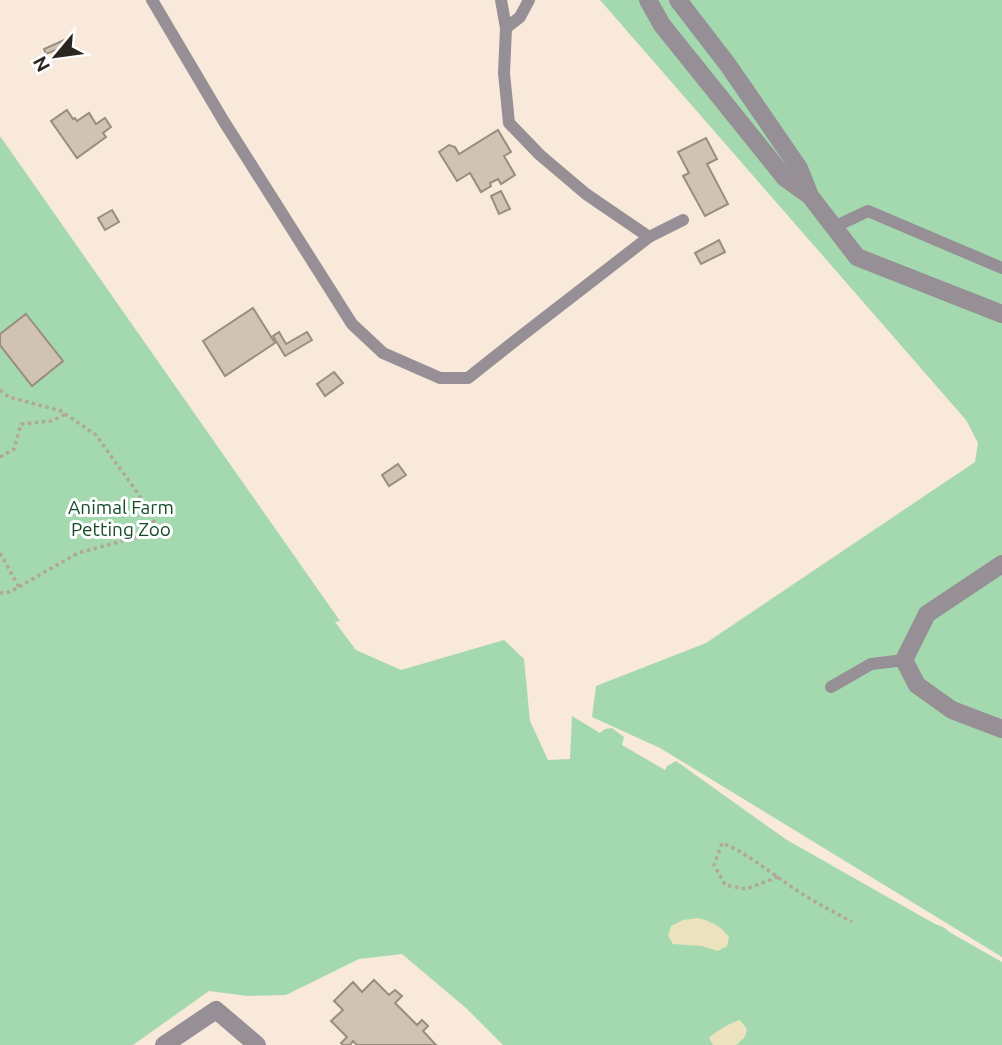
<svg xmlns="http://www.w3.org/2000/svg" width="1002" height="1045" viewBox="0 0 1002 1045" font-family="Ubuntu,sans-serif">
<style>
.green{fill:#a4d9af}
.sand{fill:#ece2bd}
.building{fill:#d1c3b4;stroke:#9a8c7e;stroke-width:2}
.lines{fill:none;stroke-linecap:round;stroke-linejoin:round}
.path{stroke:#b2a69a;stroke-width:3.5;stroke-dasharray:3.5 3.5;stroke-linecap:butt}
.lane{stroke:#968f95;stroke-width:12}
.street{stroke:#968f95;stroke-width:18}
.labels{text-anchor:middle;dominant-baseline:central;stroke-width:6;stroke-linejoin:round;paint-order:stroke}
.park-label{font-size:19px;fill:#144c28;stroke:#fff}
</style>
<rect width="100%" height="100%" fill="#f8e9da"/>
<g class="green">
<polygon points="600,0 1002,0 1002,957 660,748 592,717 596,686 706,643 975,462 978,443 966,420"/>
<polygon points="0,136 340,621 335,622 356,650 401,670 504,640 524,659 530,721 548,760 570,759 572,716 600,733 605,729 612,728 624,737 622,745 665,770 667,766 676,761 787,840 935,924 943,927 951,933 1002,962 1002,1045 503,1045 466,1008 402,954 359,959 286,995 248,996 209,991 133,1045 0,1045"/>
</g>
<g class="sand">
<path d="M698 918C711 921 721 926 729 937L727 946 718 951 702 946 673 944 668 936 671 926 683 920Z"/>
<path d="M740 1020 747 1029 745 1037 736 1045H713L709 1038C714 1032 732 1022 740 1020Z"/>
</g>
<g class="building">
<polygon points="64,40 66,46 46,54 44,49"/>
<polygon points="67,110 73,119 75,118 77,121 89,113 96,124 105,118 111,127 103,133 106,137 77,158 51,121"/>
<polygon points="498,130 511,152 504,156 515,175 501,184 498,179 490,183 491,186 481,192 470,173 457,181 439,152 449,145 455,147 459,154"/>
<polygon points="706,138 717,159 707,164 728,204 705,216 683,176 689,173 678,152"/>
<polygon points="501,191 510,209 499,214 491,196"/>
<polygon points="112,210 119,222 105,230 98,218"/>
<polygon points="719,240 725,252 701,264 695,253"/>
<polygon points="253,308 275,343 225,376 203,341"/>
<polygon points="26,314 63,361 32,386 0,345 0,334"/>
<polygon points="279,332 286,344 307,332 312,340 285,356 273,336"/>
<polygon points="334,372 343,383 325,396 317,384"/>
<polygon points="398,464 406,475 389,486 382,475"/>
<polygon points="374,980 389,995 395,990 402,996 395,1003 417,1025 422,1020 428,1026 423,1031 436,1045 357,1045 353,1041 350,1045 343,1045 341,1043 347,1037 331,1021 343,1010 334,1001 353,982 362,992"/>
</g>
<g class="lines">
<g class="path">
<polyline points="0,390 9,397 61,411 96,435 139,495 159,531 78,553 10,592 0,593"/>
<polyline points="0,457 14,449 21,424 51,421 66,414"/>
<polyline points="0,553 19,587"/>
<path d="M778 877 746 889 725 885 714 865 722 843C752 855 776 878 804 895 820 905 836 913 852 922"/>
</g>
<g class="lane">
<polyline points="152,0 223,120 352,324 383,353 440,378 468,378 516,340 649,237"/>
<polyline points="501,0 506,28 504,73 509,123 540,155 586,194 649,237 683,220"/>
<polyline points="506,28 520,17 529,0"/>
<polyline points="834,227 868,211 1002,268"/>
<polyline points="831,687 871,664 904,660"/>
</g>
<g class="street">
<polyline points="648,0 662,25 785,178 810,196"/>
<polyline points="678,0 728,65 799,168 810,196 857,257 1002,314"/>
<polyline points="1002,564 927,614 904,660 917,685 952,710 1002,729"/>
<polyline points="164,1045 216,1010 257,1045"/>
</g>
</g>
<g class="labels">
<g class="park-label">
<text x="121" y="507">Animal Farm<tspan x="121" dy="22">Petting Zoo</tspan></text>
</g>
</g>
<g transform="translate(56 56) rotate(241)" stroke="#ffffff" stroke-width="5" paint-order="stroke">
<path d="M0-5L12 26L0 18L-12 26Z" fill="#2b2620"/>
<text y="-10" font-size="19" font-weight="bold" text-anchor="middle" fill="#2b2620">N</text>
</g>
</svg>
